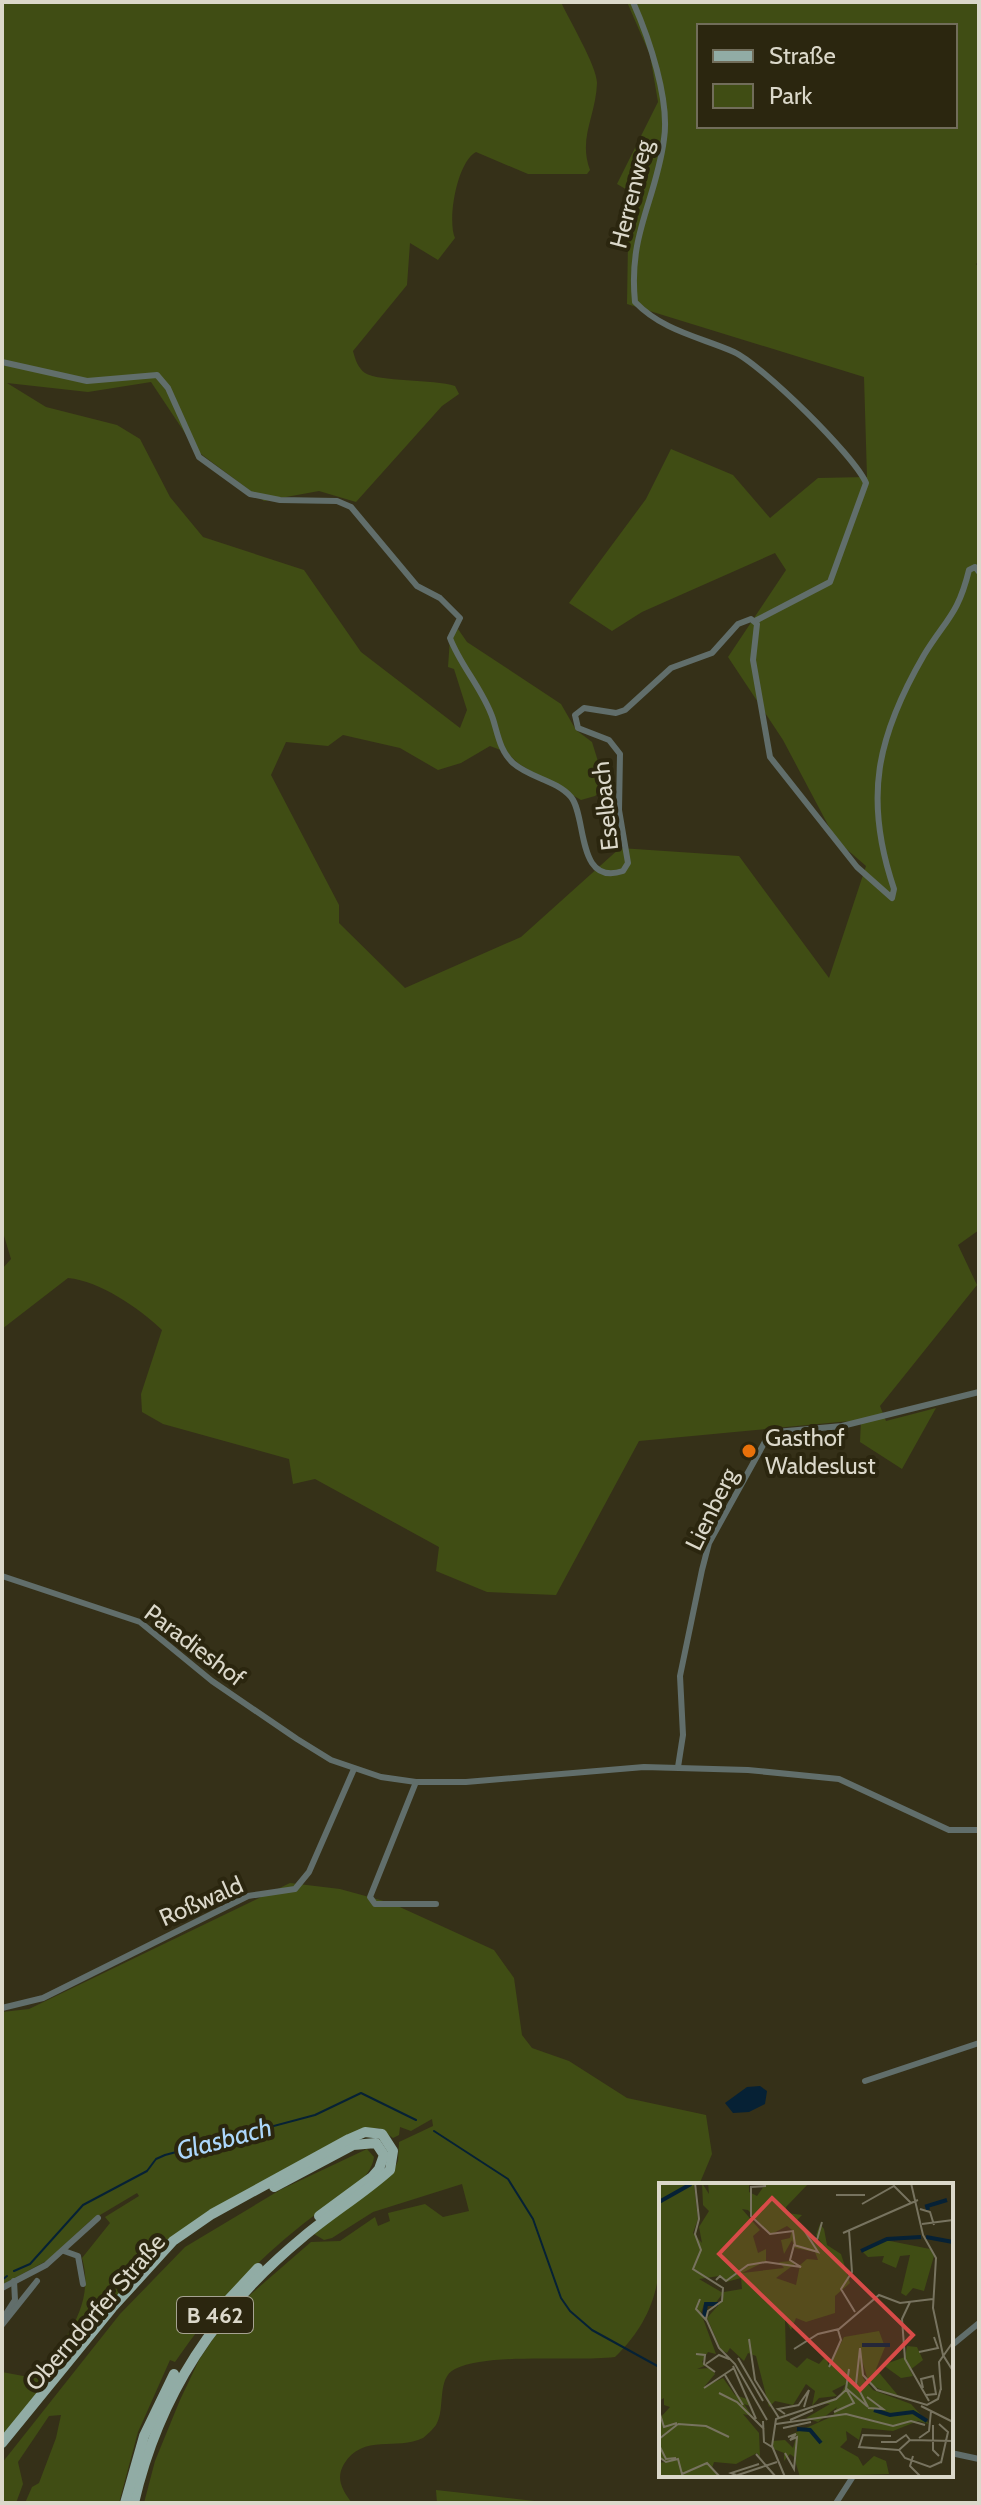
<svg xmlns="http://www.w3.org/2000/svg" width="981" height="2505" viewBox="0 0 981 2505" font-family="Cabin,sans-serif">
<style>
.green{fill:#404d14;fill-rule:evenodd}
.water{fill:#062135}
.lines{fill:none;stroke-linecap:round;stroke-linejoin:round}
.stream{stroke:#062135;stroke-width:2}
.minor{stroke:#616e6b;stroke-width:6}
.primary{stroke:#91aca5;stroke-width:10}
.food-dot{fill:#e8710a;stroke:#2b260f;stroke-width:3}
.labels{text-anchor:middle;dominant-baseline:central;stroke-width:8;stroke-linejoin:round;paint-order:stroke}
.shield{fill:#2b260f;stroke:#a6a392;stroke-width:2}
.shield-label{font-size:22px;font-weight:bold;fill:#dbd8ca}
.street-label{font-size:24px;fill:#dbd8ca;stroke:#2b260f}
.poi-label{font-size:24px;fill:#dbd8ca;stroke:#2b260f;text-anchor:start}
.water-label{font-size:26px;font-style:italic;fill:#acd7fb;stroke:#2b260f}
.inset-river{fill:none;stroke:#062135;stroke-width:4}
.inset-road{fill:none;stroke:#77735f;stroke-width:2}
.view{fill:#d74b48;fill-opacity:0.15;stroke:#d74b48;stroke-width:4}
.inset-edge{fill:none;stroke:#dbd8ca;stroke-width:4}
</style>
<rect width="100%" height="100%" fill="#353018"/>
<g class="green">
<path d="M2 2H561C569 20 597 66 597 83 596 116 578 138 590 170L587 174H528L476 152C457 162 447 220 455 238L438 260 410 243 407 285 353 351C355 359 358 368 365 373 378 382 434 379 455 386L459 394 442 406 356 502 319 491 264 501 197 451 151 382 88 392 7 383 46 407 117 425 140 439 170 497 203 537 304 570 361 652 460 728 467 710 454 669 448 667 450 638 458 629 467 642 561 704 576 730 592 742 606 787 595 796 581 800 519 764 506 752 490 746 461 763 438 770 400 748 343 735 328 746 286 742 271 775 339 905V923L405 988 521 937 620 848 739 856 829 978 866 866 836 840 783 740 728 657 786 570 775 553 642 612 612 631 569 603 646 499 671 449 733 475 770 518 818 478 867 477 864 377 627 304 628 242 641 198 617 184 658 102 650 55 627 2H979V261L976 264 979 268V1230L958 1245 977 1285 880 1406 886 1421 936 1408 902 1469 860 1442 861 1420 639 1441 556 1595 487 1592 436 1571 439 1547 315 1479 293 1484 289 1459 163 1424 142 1412 141 1394 162 1330C139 1308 100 1281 68 1278L2 1329V1269L11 1259 2 1229ZM699 26H955V126H699Z"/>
<path d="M290 1883 340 1889 391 1903 494 1950 514 1978 522 2035 532 2048 569 2061 627 2098 706 2115 712 2154 699 2185H661C661 2253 669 2305 615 2357 573 2362 490 2352 455 2369 436 2378 446 2409 436 2425 434 2428 426 2436 423 2438 397 2451 363 2433 344 2464 335 2479 343 2491 352 2503H144L155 2461 180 2400 199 2360 223 2324 251 2294 311 2242 340 2241 375 2217 378 2226 390 2221 388 2213 425 2204 443 2217 469 2211 462 2184 373 2212 332 2238 324 2240 314 2234 392 2173 398 2161 399 2142 433 2126 432 2119 411 2131 400 2127 399 2135 393 2138 379 2128H365L163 2246 2 2437V2372L34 2378C63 2344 96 2306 82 2258L110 2223 105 2217 139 2196 137 2193 90 2221 48 2260 2 2285V2012L29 2009Z"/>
<path d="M367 2149 374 2157C371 2181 340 2196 320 2211 263 2253 215 2303 175 2362L170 2360 138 2432 119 2503H25L32 2487 39 2483 56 2438 61 2415 49 2416 18 2462 23 2484 16 2503H2V2463L120 2314 185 2247 280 2190Z"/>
<polygon points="436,2490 552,2503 437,2503"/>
</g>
<polygon class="water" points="760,2086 767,2091 765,2104 749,2112 733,2113 725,2103 747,2087"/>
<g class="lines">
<g class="stream">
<polyline points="434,2131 508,2179 533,2219 561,2298 570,2311 592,2330 661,2368"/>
<polyline points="14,2271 30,2264 83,2205 147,2171 156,2159 165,2155 315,2115 361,2093 416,2120"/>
<polyline points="2,2280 7,2276"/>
<polyline points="729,2475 735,2477"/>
</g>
<g class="minor">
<path d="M633 2C649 38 670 100 664 139 656 201 628 233 635 302 663 331 700 337 734 352 762 365 854 455 866 483L830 582 755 621"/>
<path d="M2 362 87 381 157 375 168 388 199 457 250 494 280 500 337 501 351 507 417 586 440 598 460 618 450 638C461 667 483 689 493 719 498 735 500 751 513 763 530 778 556 780 571 797 587 816 576 887 623 871L628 863 619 810 620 754 609 740 578 728 575 715 584 708 616 713 625 710 671 668 712 653 738 624 751 619 757 624 753 660 770 757 857 867 892 898 894 889C863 798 877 736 924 655 946 619 958 615 969 570L975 567 979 572"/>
<polyline points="2,1576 140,1622 212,1681 297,1739 331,1760 381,1777 416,1782 466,1782 644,1767 748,1770 839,1779 949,1830 979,1830"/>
<polyline points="678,1767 683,1735 680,1676 702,1570 709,1543 767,1438 776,1432 842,1426 979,1392"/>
<polyline points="416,1782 370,1897 375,1904 436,1904"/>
<polyline points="2,2008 43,1998 248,1896 295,1889 309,1872 354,1769"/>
<polyline points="865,2081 979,2043"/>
<polyline points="64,2251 78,2256 83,2284"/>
<polyline points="2,2288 46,2265 98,2218"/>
<polyline points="2,2320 15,2300 14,2281"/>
<polyline points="2,2325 37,2281"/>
<polyline points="951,2346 979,2323"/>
<polyline points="951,2453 979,2459"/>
<polyline points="836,2503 854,2475"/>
</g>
<g class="primary">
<polyline points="274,2187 353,2145 376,2143 384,2155 379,2169 372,2177 319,2216"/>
<polyline points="217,2312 258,2268"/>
<path d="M2 2443 112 2308 173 2241 212 2214 349 2139 365 2132 382 2134 393 2151 390 2170C362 2195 330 2214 302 2238 216 2309 159 2394 134 2503"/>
<polyline points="125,2503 144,2436 174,2374"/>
</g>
</g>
<circle class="food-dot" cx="749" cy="1451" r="8"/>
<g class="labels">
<rect class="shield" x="177" y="2297" width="76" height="36" rx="6"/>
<g class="shield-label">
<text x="215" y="2315">B 462</text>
</g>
<g class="street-label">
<text transform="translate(631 194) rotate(-76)">Herrenweg</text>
<text transform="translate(605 806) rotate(-96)">Eselbach</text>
<text transform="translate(711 1509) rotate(-64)">Lienberg</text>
<text transform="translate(195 1645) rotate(37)">Paradieshof</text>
<text transform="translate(201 1901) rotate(-24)">Roßwald</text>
<text transform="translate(95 2312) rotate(-49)">Oberndorfer Straße</text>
</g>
<g class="poi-label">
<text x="765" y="1437">Gasthof<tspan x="765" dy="28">Waldeslust</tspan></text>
</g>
<g class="water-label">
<text transform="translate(224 2139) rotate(-15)">Glasbach</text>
</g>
</g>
<g transform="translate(659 2183)">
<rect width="294" height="294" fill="#353018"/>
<path d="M0 0 35 1 39 36 34 50 43 60 40 44 50 28 44 22 43 0 50 11 49 0H90V9L98 13 107 0H150L127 24 128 30 143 32 137 38 163 61 157 52 161 41 165 46 168 62 182 71 191 100 176 113V130L147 139 137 135 132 147 126 136 127 177 138 185 148 175 160 181 167 173 170 184 185 154 220 148 226 164 217 186 242 216 210 201 202 174 204 195 214 207 252 221 270 241 259 238 234 248 203 245 200 257 187 248 188 257 181 264 199 274 204 283 215 273 227 278 230 291 141 294 135 274 131 271 125 278V270L115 266 113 258 126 257 134 265 138 251 129 253 174 233 178 224 159 239 147 235 171 221 160 220 180 214 187 201 173 208 178 213 160 215 153 223 156 208 147 201 134 222 116 218 110 224 97 173 89 170 85 178 71 165 68 170 62 167 48 135 62 119 65 109 83 106 82 95 67 99 60 93 40 96 64 110 55 122 45 121 42 130 57 171 49 169 43 179 48 182 38 186 51 185 56 191 45 204 64 195 76 212 88 216 91 223 85 221 93 233 84 231 100 250 101 274 98 270 77 281 55 279 53 285 63 294H0V280L6 279 0 273V236L11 224 5 222V215L0 218ZM83 26 89 27 111 52 128 43 133 47 131 55 122 57 125 71 133 57 136 65 156 69 159 77 148 76 141 82 137 102 117 95 136 81 134 78 120 79 125 85 83 90 107 78V66L99 70 94 53 101 47ZM226 57 271 66 275 73 265 108 254 105 247 113 242 110 251 72 241 73 237 85 223 79 225 73 209 74 203 68ZM248 163 258 164 264 177 251 187 254 193 242 195 224 182 246 174Z" fill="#404d14" fill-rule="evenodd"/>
<path class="inset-river" d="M0 19 32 1M269 27 268 23 288 17M267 54 294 59M202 68 228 56 262 54M45 134 47 121H59M203 162H231M215 227 231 232 254 229 268 238M138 246 151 247 162 260"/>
<path class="inset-road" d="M36 0 40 36 36 51 42 67 34 86 64 105 63 118 49 128 47 136 60 165 76 181 108 237M252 0 264 52 277 75 274 125 284 172 294 188M107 3 92 4V33L111 51 134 48 136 62M177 12H206M203 21 235 3 252 20M261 26 271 29 275 42M263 41 294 37M190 47 193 89 182 106 196 129M184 50 259 17M57 97 61 93 67 98 89 82 107 79 142 84 131 77 135 62 159 69 145 47 158 57 163 39M41 116 37 126 48 138M251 119 243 136 246 176 270 218M90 156 96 197 120 235M135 166 159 151 180 146 220 112 241 120 274 116M260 169 279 165 275 154M37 171 46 172 45 181 56 189M79 175 104 218M47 181 60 172 70 176M74 183 97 236M170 184 182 157 179 147M66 192 84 222M45 205 75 185M264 205 262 196 274 193 277 211 267 212M282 207 280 179 294 159M60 210 78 219 105 246M208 214 224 226 209 225M139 223 150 207 145 224M262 223 294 239M0 228 5 244 18 240M175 229 195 220 187 206 190 186M126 231 119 226 140 222M131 237 154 227M104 238 105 259 113 264M19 241 47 243 70 254M117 241 187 231 234 243 252 238 266 242M280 241 289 249 282 280M274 242V267L280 273M124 245 152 239M232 253 204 252 200 264 240 267M260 255 270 248 272 228M0 256 19 241M222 259H237L247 252 251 257M0 262 7 276 17 275M240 267 251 257 294 258M240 267 246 275 271 284 282 279M126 270 135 286 138 254 131 257 137 251 129 254M97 271 117 294M254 273 251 283 262 294M0 274 7 279 19 276 23 291 48 280 61 294M77 292 72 290 100 281M73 294 118 279M126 294 113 263 117 236 177 216 188 206 209 224 197 201 201 165 204 192 218 207 268 222 279 216 282 205"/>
<path class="view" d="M113 15 254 152 201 207 60 71Z"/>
<rect width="294" height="294" class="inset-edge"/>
</g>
<rect width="981" height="2505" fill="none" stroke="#dbd8ca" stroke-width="8"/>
<rect x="697" y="24" width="260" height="104" fill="#2b260f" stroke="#716d5a" stroke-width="2"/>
<rect x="713" y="50" width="40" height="12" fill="#91aca5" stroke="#716d5a" stroke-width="2"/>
<text x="769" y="64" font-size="24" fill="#dbd8ca">Straße</text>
<rect x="713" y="84" width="40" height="24" fill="#404d14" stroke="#716d5a" stroke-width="2"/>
<text x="769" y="104" font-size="24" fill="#dbd8ca">Park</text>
</svg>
